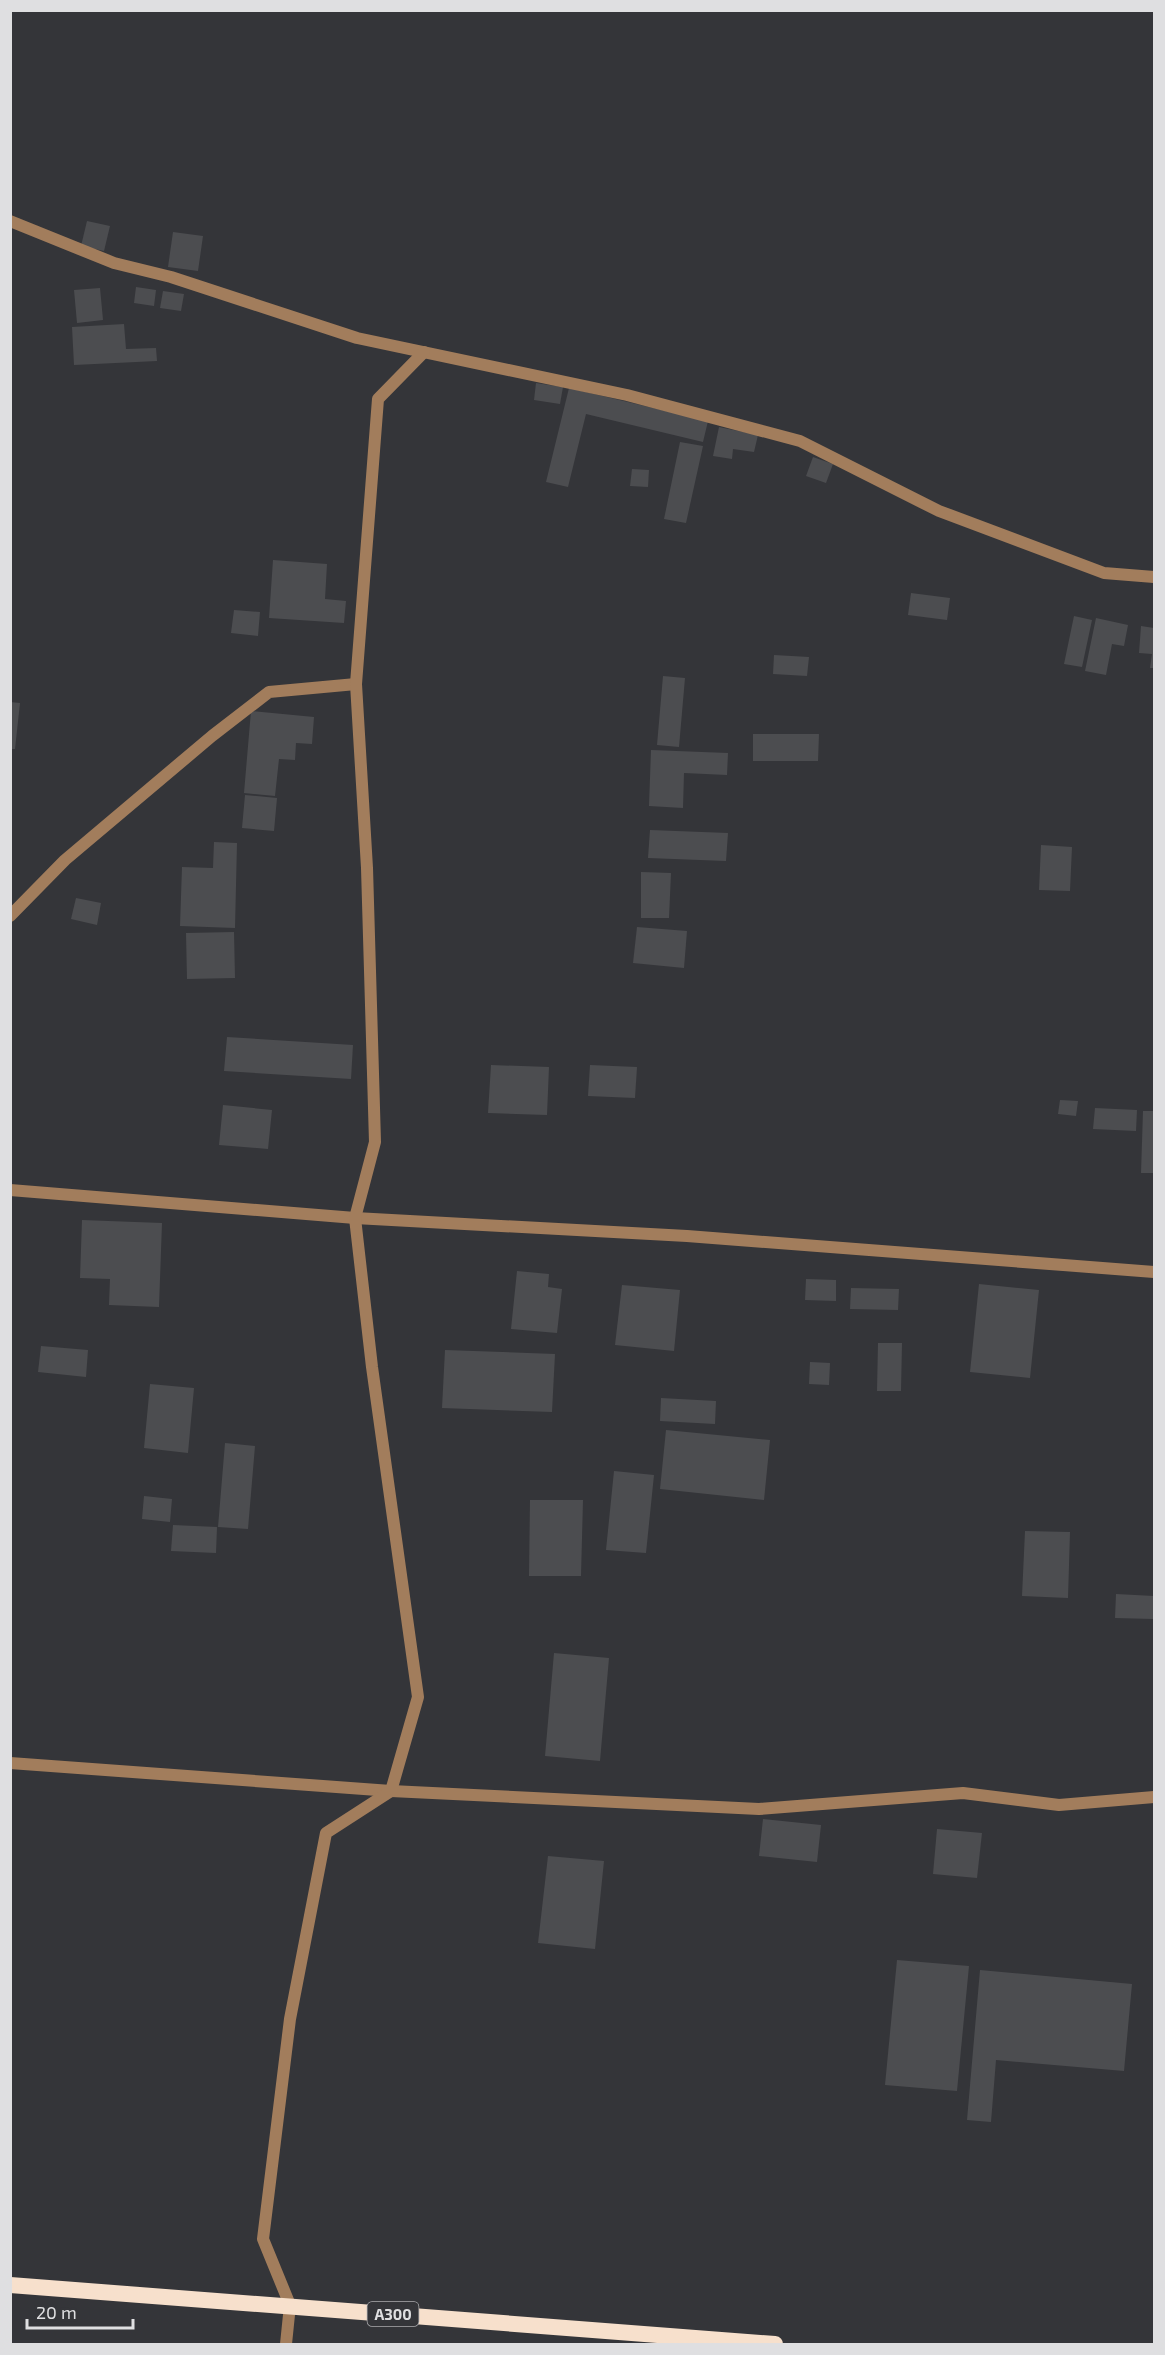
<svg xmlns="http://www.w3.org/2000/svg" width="1165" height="2355" viewBox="0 0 1165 2355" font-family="'Exo 2',sans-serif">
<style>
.building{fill:#4c4d50}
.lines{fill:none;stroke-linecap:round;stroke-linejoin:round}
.minor{stroke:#a27d5c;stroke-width:12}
.trunk{stroke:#f7e0cc;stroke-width:16}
.labels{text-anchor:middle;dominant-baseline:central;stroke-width:6;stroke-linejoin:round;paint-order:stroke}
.shield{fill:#343539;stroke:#acacaf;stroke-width:1.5}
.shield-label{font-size:15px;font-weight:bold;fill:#dfdfe1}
</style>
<rect width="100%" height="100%" fill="#343539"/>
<g class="building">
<polygon points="87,221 110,226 104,251 81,246"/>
<polygon points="173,232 203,236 198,271 168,267"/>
<polygon points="136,287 156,290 154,306 134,303"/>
<polygon points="100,288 103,320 77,323 74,290"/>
<polygon points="163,291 184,294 181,311 160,308"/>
<polygon points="124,324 126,349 156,348 157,361 74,365 72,327"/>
<polygon points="536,383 563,387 560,404 534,400"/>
<polygon points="569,388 708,421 703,442 586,414 568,487 546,482"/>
<polygon points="719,427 758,435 754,452 733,449 732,459 713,456"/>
<polygon points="680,442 703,446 686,523 664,519"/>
<polygon points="813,457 833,464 826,483 806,476"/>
<polygon points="632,469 649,470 648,487 630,486"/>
<polygon points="273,560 327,564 325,599 346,601 344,623 269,618"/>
<polygon points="911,593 950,598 947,620 908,615"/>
<polygon points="234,610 260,612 258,636 231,633"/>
<polygon points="1074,616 1092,620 1082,667 1064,664"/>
<polygon points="1096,618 1128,625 1124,646 1112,644 1106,675 1085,671"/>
<polygon points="1141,626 1154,628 1154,668 1150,668 1152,654 1139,653"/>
<polygon points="774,655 809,657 807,676 773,674"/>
<polygon points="663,676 685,678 679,747 657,745"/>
<polygon points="10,702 20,703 15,749 10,749"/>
<polygon points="251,711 314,717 312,744 296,743 295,760 279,759 275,796 244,793"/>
<polygon points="753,734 819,734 818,761 753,761"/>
<polygon points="651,750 728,753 727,775 684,773 683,808 649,806"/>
<polygon points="245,795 277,798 274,831 242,828"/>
<polygon points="650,830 728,833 726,861 648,858"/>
<polygon points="214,842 237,843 235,928 180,926 182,867 213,868"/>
<polygon points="1041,845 1072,847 1070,891 1039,890"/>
<polygon points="641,872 671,873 669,918 641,918"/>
<polygon points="76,898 101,903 97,925 71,919"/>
<polygon points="637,927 687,931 684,968 633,963"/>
<polygon points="234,932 235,978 187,979 186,933"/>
<polygon points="227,1037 353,1045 351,1079 224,1071"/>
<polygon points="491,1065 549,1067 547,1115 488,1113"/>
<polygon points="590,1065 637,1067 635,1098 588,1096"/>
<polygon points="1060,1100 1078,1101 1076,1116 1058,1114"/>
<polygon points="223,1105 272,1110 268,1149 219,1145"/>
<polygon points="1095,1108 1137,1110 1136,1131 1093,1129"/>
<polygon points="1143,1111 1154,1111 1154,1173 1141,1173"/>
<polygon points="82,1220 162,1223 159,1307 109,1305 110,1279 80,1278"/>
<polygon points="517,1271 549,1274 548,1287 562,1289 557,1333 511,1329"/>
<polygon points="806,1279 836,1280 836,1301 805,1300"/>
<polygon points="979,1284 1039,1290 1030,1378 970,1372"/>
<polygon points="622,1285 680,1290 674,1351 615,1345"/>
<polygon points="851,1288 899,1289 898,1310 850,1309"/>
<polygon points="878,1343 902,1343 901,1391 877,1391"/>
<polygon points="41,1346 88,1350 86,1377 38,1372"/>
<polygon points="445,1350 555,1354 552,1412 442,1408"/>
<polygon points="810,1362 830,1363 829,1385 809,1384"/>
<polygon points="150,1384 194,1388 188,1453 144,1448"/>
<polygon points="661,1398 716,1401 715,1424 660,1421"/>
<polygon points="666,1430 770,1440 764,1500 660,1489"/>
<polygon points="225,1443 255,1446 248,1529 218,1527"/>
<polygon points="614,1471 654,1475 646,1553 606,1550"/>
<polygon points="144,1496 172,1499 170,1522 142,1519"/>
<polygon points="530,1500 583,1500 581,1576 529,1576"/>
<polygon points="173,1525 217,1527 216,1553 171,1551"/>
<polygon points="1025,1531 1070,1532 1068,1598 1022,1596"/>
<polygon points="1116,1594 1154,1596 1153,1619 1115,1618"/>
<polygon points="554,1653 609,1658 600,1761 545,1756"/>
<polygon points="763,1819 821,1825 817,1862 759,1856"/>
<polygon points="937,1829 982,1833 977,1878 933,1874"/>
<polygon points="548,1856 604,1861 595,1949 538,1943"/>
<polygon points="897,1960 969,1966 957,2091 885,2085"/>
<polygon points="980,1970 1132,1984 1124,2071 996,2060 991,2122 967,2120"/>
</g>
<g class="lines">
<g class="minor">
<polyline points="10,221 114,263 171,277 357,338 627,395 800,441 939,511 1104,573 1154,577"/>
<polyline points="10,916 65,860 212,736 269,692 356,684"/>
<polyline points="10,1190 355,1218 687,1236 1154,1272"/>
<polyline points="10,1763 391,1791 759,1809 963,1793 1059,1805 1154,1797"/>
<polyline points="286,2344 290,2305 263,2239 290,2019 326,1833 391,1791 418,1697 372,1367 355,1218 375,1142 367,868 356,684 378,399 424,352"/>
</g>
<polyline class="trunk" points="10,2285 775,2344"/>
</g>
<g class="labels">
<rect class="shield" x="367.5" y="2302" width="51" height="24" rx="4.5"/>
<g class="shield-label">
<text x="393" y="2314">A300</text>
</g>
</g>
<rect width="1165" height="2355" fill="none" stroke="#dfdfe1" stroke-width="24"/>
<path d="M27 2319v9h106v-9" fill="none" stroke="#dfdfe1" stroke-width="3"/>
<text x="36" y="2319" font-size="18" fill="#dfdfe1" stroke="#343539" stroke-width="4.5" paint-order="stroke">20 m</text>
</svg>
